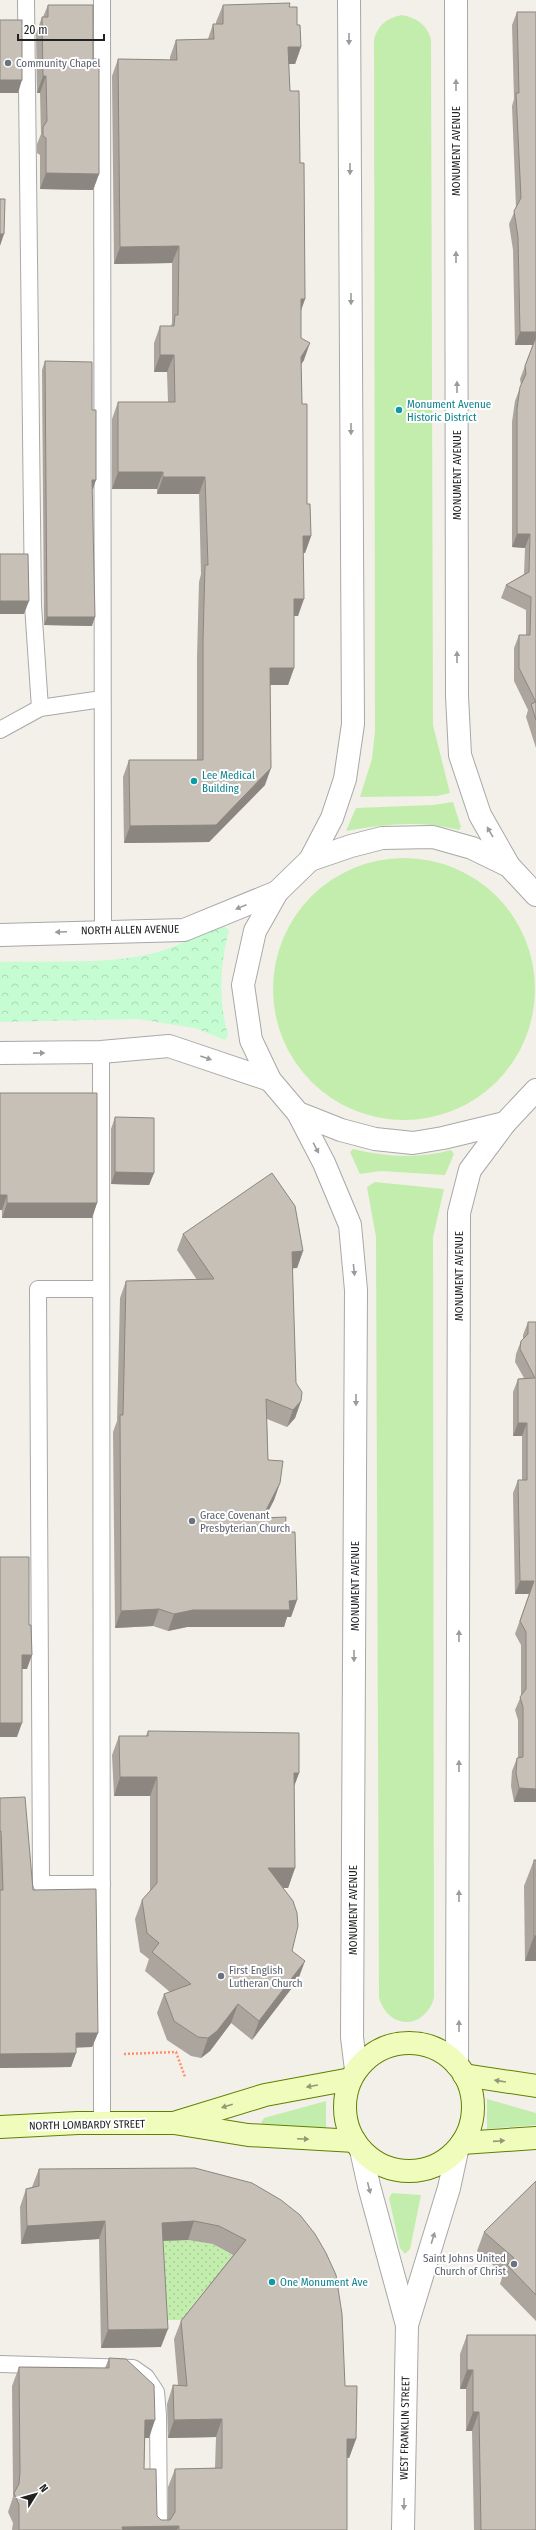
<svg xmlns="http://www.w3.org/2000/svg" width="536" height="2530" viewBox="0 0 536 2530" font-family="'Fira Sans Condensed',sans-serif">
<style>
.grass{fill:#c3edad}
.park{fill:url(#park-crowns)}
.garden{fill:url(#garden-dots)}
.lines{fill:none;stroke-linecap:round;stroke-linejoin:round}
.service-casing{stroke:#a8a8a8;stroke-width:18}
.minor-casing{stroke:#a8a8a8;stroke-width:24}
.tertiary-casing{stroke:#a8a8a8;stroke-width:24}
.secondary-casing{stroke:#608000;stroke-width:24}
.path{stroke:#ff906c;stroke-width:2.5;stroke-dasharray:2 2;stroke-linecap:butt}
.service{stroke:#fff;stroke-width:16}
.minor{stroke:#fff;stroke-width:22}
.tertiary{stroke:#fff;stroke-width:22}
.secondary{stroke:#f0fcbc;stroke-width:22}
.wall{fill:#aba59d}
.shaded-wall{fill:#8b8680}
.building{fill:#c7c0b7;stroke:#8b8680}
.oneway{fill:#9b9b9b}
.oneway2{fill:#939976}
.worship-dot{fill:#6b7280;stroke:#fff;stroke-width:1.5}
.culture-dot{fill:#0f9aa8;stroke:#fff;stroke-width:1.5}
.labels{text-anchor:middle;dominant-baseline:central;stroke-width:4;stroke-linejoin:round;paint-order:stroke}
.worship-label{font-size:11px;fill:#5b616d;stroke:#fff;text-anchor:start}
.street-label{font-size:11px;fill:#212121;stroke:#fff}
.culture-label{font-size:11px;fill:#0d838f;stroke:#fff;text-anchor:start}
</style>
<defs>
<pattern id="park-crowns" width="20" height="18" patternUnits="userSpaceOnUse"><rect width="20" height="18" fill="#c5fcd1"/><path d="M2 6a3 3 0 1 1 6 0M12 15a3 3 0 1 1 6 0" fill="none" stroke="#a9d8b3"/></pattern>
<pattern id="garden-dots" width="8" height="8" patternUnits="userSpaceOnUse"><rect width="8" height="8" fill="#c3edad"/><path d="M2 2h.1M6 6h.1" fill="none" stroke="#a7cb95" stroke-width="1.8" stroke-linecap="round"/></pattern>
</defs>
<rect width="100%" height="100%" fill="#f2f0e8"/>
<g class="grass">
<path d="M402 15C417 18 426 24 431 39L433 725 450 793 437 796 360 797 372 759 375 731 374 39C379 24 387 18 402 15Z"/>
<path d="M453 802 461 827 459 830C419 820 386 824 346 831L356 808 433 805Z"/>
<circle cx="404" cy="989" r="131"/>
<path d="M353 1149C386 1157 418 1159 451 1150L454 1154 445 1175 381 1171 360 1174 350 1152Z"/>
<path d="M375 1182 444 1189 433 1237 434 1998C424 2030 389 2030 379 1998L376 1237 367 1187Z"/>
<polygon points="487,2099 536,2113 536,2125 487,2129"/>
<polygon points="326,2101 326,2128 264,2126 261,2123 264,2118"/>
<polygon points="392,2193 421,2195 410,2249 405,2254 400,2248 389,2198"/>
</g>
<path class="park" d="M224 926 229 930C220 966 218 999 228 1035L225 1040 195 1028 137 1019 0 1022V962C47 961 95 964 141 956 171 951 196 935 224 926Z"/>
<polygon class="garden" points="188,2240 213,2244 239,2259 189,2320 160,2320 156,2241"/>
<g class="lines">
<g class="service-casing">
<g id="service">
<polyline points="26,0 33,605 40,708"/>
<polyline points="102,0 103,930"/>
<polyline points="0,730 40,708 102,699"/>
<polyline points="101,1052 102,2124"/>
<polyline points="101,1289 38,1289 41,1884 102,1884"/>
<polyline points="0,2364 133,2368 146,2377 156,2392 158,2415 159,2530"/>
</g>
</g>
<g class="minor-casing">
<g id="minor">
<polyline points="0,935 184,930 277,892"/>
<polyline points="0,1053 101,1052 169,1046 270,1080"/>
</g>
</g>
<g class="tertiary-casing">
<g id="tertiary">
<polyline points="456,0 457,696 460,755 480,815 509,866"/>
<polyline points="310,860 332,818 345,779 353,724 349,0"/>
<polyline points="536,895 509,866 472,848 433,837 382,838 351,846 310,860 277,892 255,931 243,985 251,1040 270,1080 298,1113 341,1130 375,1139 413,1143 443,1138 505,1123 536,1090"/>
<polyline points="298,1113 324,1163 350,1225 356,1290 352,2037 356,2070"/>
<polyline points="457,2065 459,1213 470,1170 505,1123"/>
<polyline points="361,2150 369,2186 407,2325"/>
<polyline points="403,2530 407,2325 449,2188 457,2151"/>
</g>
</g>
<g class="secondary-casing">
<g id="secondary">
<circle cx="409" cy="2107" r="64"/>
<polyline points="464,2075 536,2086"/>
<polyline points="177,2122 265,2095 351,2079"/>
<polyline points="0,2127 78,2123 174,2123 248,2135 355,2141"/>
<polyline points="462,2143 536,2138"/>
</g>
</g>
<polyline class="path" points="124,2054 176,2052 185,2077"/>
<use href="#service" class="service"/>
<use href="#minor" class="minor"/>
<use href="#tertiary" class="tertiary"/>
<use href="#secondary" class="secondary"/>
</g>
<g class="wall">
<polygon points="48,5 93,59 99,174 93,190 40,189 40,155 37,153 37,144 41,134 40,93 37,93 36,34 42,17 43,17"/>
<polygon points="223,5 289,7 297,25 301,47 295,64 288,64 290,91 300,163 305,299 301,310 301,338 304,360 301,364 302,404 307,504 311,536 305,553 303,553 298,616 294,616 294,668 288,685 270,685 265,785 209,842 124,843 123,777 129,760 197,760 197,657 199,582 201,574 199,494 157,494 157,489 112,489 112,419 118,402 168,402 167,372 154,372 154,343 160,326 171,326 172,323 172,263 114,264 112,76 118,59 170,60 170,57 176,40 208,39 213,24 216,24 216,22"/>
<polygon points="517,12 536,12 536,748 526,717 528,710 514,681 514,648 519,635 526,635 526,610 501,598 506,585 524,574 525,548 512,547 512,422 515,401 521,385 520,379 533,345 515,345 513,250 509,224 516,208 512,106 514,99 512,25"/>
<polygon points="45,361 93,489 92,489 92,626 44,625 42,370"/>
<polygon points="0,1093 97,1203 92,1218 2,1218"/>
<polygon points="115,1117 154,1173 149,1185 111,1184 111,1129"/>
<polygon points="183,1234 303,1251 297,1268 292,1268 296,1383 301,1401 295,1418 287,1427 267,1419 268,1460 280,1483 274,1500 265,1518 285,1532 297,1600 291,1617 287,1617 284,1627 187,1627 168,1631 153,1626 115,1628 113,1432 117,1421 120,1298 126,1281 197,1280 177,1250"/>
<polygon points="528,1322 536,1322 536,1802 514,1802 511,1786 512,1771 517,1758 518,1758 518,1720 515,1710 521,1696 521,1645 515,1634 529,1594 515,1594 513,1493 518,1480 522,1480 522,1436 513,1436 513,1392 518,1379 524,1378 515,1362 516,1354 521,1341 523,1339 523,1335"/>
<polygon points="148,1731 299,1773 294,1786 295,1868 288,1888 283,1888 292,1951 298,1980 252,2040 231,2023 210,2051 201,2058 191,2056 167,2040 157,2013 164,1994 170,1992 145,1971 149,1959 140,1952 135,1919 142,1900 150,1891 150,1796 114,1796 112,1755 119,1736 146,1736"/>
<polygon points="0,1798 33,1890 98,2033 92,2047 76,2047 76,2053 71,2067 0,2068"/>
<polygon points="534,1860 536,1961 525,1961 524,1886"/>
<polygon points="39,2169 252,2183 345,2386 356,2439 349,2458 347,2457 347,2530 12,2530 13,2523 8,2512 13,2497 13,2490 12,2386 19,2367 105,2368 109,2358 149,2438 145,2438 144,2469 157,2516 161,2520 168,2520 168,2487 175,2469 215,2468 216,2437 168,2438 167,2404 173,2385 178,2385 174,2339 181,2321 233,2255 213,2244 188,2240 163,2241 161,2347 101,2348 99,2239 21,2244 20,2207 26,2189 32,2187"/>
<polygon points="536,2181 536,2321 500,2284 503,2274 477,2251 484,2232"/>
<polygon points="467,2335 536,2530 474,2530 472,2431 466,2431 466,2389 460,2389 460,2354"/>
</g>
<g class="shaded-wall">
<polygon points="288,47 301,47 295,64 282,64"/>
<polygon points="43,76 46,76 40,93 37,93"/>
<polygon points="0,80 22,80 18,93 0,93"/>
<polygon points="46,173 99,174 93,190 40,189"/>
<polygon points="0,234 4,234 0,246"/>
<polygon points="179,246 172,263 114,264 120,247"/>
<polygon points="301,299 305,299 299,316"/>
<polygon points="520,332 536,332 536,337 533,345 515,345"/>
<polygon points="310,343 304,360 295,374 301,357"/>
<polygon points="160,355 174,355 167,372 154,372"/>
<polygon points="118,472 163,472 157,489 112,489"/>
<polygon points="163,477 205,477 199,494 157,494"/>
<polygon points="92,480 96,480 93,489 89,489"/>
<polygon points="517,534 530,534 525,548 512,547"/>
<polygon points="303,536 311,536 305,553 297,553"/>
<polygon points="294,599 304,599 298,616 288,616"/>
<polygon points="0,601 29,601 24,614 0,614"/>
<polygon points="47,617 95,617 92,626 44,625"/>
<polygon points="270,668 294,668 288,685 263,685"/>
<polygon points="271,768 265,785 209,842 124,843 130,826"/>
<polygon points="115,1172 154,1173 149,1185 111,1184"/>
<polygon points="0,1195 7,1195 2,1210 0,1210"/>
<polygon points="7,1203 97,1203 92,1218 2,1218"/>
<polygon points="303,1251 297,1268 286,1269 292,1252"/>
<polygon points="301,1401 295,1418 287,1427 293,1410"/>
<polygon points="518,1423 527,1423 522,1436 513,1436"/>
<polygon points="280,1483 274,1500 256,1535 262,1518"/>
<polygon points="520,1581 534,1581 529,1594 515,1594"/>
<polygon points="297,1600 291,1617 287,1617 284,1627 187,1627 168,1631 174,1614 193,1610"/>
<polygon points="159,1609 153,1626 115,1628 121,1611"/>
<polygon points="22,1655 32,1655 27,1669 16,1669"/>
<polygon points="0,1723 22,1723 17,1737 0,1737"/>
<polygon points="294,1773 299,1773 292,1792"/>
<polygon points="120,1777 157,1777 150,1796 114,1796"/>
<polygon points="519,1788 536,1789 536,1802 514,1802"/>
<polygon points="268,1868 295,1868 288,1888 261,1888"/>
<polygon points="534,1936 536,1936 536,1961 525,1961"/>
<polygon points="305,1961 298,1980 252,2040 259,2021"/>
<polygon points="238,2004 231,2023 210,2051 201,2058 208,2038"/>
<polygon points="76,2033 98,2033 92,2047 70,2048"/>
<polygon points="76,2053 71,2067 0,2068 0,2054"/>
<polygon points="105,2221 99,2239 21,2244 27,2226"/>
<polygon points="194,2221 188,2240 156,2241 162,2223"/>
<polygon points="168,2329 161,2347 101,2348 108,2330"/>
<polygon points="467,2370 473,2370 466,2389 460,2389"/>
<polygon points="473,2412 479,2412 472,2431 466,2431"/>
<polygon points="222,2419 216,2437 168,2438 174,2420"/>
<polygon points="145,2420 155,2420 149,2438 138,2438"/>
<polygon points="347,2439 356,2439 349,2458 341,2457"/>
<polygon points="179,2526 177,2530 122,2530 122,2527"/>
</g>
<g class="building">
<polygon points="290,3 289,7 297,7 297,25 300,25 301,47 288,47 290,91 299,91 300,163 304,163 305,299 301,299 301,338 310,343 301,357 302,404 307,404 307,504 310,504 311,536 303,536 304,599 294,599 294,668 270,668 271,768 216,825 130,826 129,760 203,760 203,640 205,565 208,565 205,477 163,477 163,472 118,472 118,402 175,402 174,355 160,355 160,326 174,326 175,315 178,315 179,246 120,247 118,59 177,60 176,40 214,39 213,24 223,24 223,5"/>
<polygon points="48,5 93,5 93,59 99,59 99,174 46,173 46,138 43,136 43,127 47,121 46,76 43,76 42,17 48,17"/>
<polygon points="517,12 536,12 536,332 520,332 518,237 514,211 521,198 516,93 519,93"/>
<rect x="0" y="20" width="22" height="60"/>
<polygon points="0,199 5,199 4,234 0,234"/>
<polygon points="536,337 536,720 531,704 536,702 519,668 519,635 530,635 531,597 506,585 529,572 530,534 517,534 517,409 520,387 526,374 525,366"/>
<polygon points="45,361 92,362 92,410 96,410 96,480 92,480 95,617 47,617"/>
<polygon points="0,554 28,554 29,601 0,601"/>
<polygon points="0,1093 97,1093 97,1203 7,1203 7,1195 0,1195"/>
<polygon points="115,1117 154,1118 154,1173 115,1172"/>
<polygon points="272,1173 295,1206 303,1251 292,1252 296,1383 302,1392 301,1401 293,1410 266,1399 268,1460 283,1461 280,1483 262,1518 286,1517 285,1532 295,1532 297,1600 289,1601 290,1610 193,1610 174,1614 159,1609 121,1611 120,1415 123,1415 126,1281 214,1279 183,1234"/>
<polygon points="528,1322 536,1322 536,1789 519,1788 516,1773 517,1758 523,1757 523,1707 520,1697 526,1689 526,1632 520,1621 534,1581 520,1581 518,1480 527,1480 527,1423 518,1423 518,1379 535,1378 520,1349 521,1341 528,1334"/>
<polygon points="0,1557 29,1557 29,1625 31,1625 32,1655 22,1655 22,1723 0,1723"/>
<polygon points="148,1731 299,1733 299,1773 294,1773 295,1868 268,1868 293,1901 297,1913 298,1926 292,1951 305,1961 259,2021 238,2004 217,2031 208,2038 198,2037 174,2021 164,1994 191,1984 152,1952 159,1943 147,1933 142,1900 157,1883 157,1777 120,1777 119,1736 148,1736"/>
<polygon points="25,1797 33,1890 96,1889 98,2033 76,2033 76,2053 0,2054 0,1890 3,1890 1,1831 0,1831 0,1798"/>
<rect x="534" y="1860" width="2" height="76"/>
<polygon points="195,2168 252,2183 281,2200 300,2215 315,2234 326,2253 336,2275 342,2314 345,2386 357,2386 356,2439 347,2439 347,2530 179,2530 179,2526 122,2527 123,2530 19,2530 19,2505 14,2493 19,2484 20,2472 19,2367 109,2368 109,2358 126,2359 154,2385 155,2420 145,2420 144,2469 156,2469 157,2516 161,2520 170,2520 175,2512 175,2469 222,2468 222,2419 174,2420 173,2385 187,2386 181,2321 246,2240 219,2226 194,2221 162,2223 168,2329 108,2330 105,2221 27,2226 26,2189 39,2186 39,2169"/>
<polygon points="536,2181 536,2295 507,2265 514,2258 484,2232"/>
<polygon points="467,2335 536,2335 536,2530 481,2530 479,2412 473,2412 473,2370 467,2370"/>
</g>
<defs><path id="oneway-solid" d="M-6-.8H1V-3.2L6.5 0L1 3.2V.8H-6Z"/></defs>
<g class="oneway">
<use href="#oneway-solid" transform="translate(349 39) rotate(90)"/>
<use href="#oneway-solid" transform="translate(456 85) rotate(-90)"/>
<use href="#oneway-solid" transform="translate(350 169) rotate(90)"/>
<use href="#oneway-solid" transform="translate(456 257) rotate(-90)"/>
<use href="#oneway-solid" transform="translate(351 299) rotate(90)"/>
<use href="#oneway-solid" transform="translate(457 387) rotate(-90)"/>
<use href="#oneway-solid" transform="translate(351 429) rotate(90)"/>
<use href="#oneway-solid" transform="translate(457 657) rotate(-90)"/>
<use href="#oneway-solid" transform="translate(490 832) rotate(-120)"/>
<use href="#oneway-solid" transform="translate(241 907) rotate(158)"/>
<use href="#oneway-solid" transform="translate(61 932) rotate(178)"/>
<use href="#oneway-solid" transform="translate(39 1053) rotate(-1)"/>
<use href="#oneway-solid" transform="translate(206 1058) rotate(19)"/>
<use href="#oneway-solid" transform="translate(316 1148) rotate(62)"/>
<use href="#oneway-solid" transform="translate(354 1270) rotate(84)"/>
<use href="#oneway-solid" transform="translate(356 1400) rotate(90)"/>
<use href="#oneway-solid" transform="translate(459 1636) rotate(-90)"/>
<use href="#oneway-solid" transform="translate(354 1656) rotate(90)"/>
<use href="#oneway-solid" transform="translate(459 1766) rotate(-90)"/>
<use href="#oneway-solid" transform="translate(459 1896) rotate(-90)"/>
<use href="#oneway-solid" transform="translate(459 2026) rotate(-90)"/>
<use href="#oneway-solid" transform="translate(369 2188) rotate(76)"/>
<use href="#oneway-solid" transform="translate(433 2238) rotate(-73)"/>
<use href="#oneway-solid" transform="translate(404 2504) rotate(91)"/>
</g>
<g class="oneway2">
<use href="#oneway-solid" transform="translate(500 2081) rotate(-171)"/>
<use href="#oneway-solid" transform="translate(312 2086) rotate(170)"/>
<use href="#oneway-solid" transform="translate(227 2106) rotate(163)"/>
<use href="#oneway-solid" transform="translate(303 2139) rotate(3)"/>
<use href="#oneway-solid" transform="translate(499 2141) rotate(-4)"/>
</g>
<g class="worship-dot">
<circle cx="8" cy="63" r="4"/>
<circle cx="192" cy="1521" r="4"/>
<circle cx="221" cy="1976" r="4"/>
<circle cx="514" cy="2264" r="4"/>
</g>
<g class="culture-dot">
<circle cx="399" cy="410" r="4"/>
<circle cx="194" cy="781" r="4"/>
<circle cx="272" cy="2282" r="4"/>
</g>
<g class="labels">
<g class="worship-label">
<text x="16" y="63">Community Chapel</text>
<text x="200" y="1515">Grace Covenant<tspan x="200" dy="13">Presbyterian Church</tspan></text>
<text x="229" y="1970">First English<tspan x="229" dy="13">Lutheran Church</tspan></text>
<text x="506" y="2258" text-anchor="end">Saint Johns United<tspan x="506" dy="13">Church of Christ</tspan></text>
</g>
<g class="street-label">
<text transform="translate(456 151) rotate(-90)">MONUMENT AVENUE</text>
<text transform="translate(457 475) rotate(-90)">MONUMENT AVENUE</text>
<text transform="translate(130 930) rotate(-1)">NORTH ALLEN AVENUE</text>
<text transform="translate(459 1276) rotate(-90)">MONUMENT AVENUE</text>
<text transform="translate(355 1586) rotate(-90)">MONUMENT AVENUE</text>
<text transform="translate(353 1910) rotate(-90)">MONUMENT AVENUE</text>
<text transform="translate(87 2125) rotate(-1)">NORTH LOMBARDY STREET</text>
<text transform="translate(405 2428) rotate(-89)">WEST FRANKLIN STREET</text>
</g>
<g class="culture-label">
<text x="407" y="404">Monument Avenue<tspan x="407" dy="13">Historic District</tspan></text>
<text x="202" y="775">Lee Medical<tspan x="202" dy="13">Building</tspan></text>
<text x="280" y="2282">One Monument Ave</text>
</g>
</g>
<g transform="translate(36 2494) rotate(53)" stroke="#ffffff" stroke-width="3" paint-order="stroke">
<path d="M0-3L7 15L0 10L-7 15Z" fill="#212121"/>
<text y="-6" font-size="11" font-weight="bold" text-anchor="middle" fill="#212121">N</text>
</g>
<path d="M18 34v6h86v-6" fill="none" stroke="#212121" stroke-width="2"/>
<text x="24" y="34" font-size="12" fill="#212121" stroke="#ffffff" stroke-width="3" paint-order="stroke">20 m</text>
</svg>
